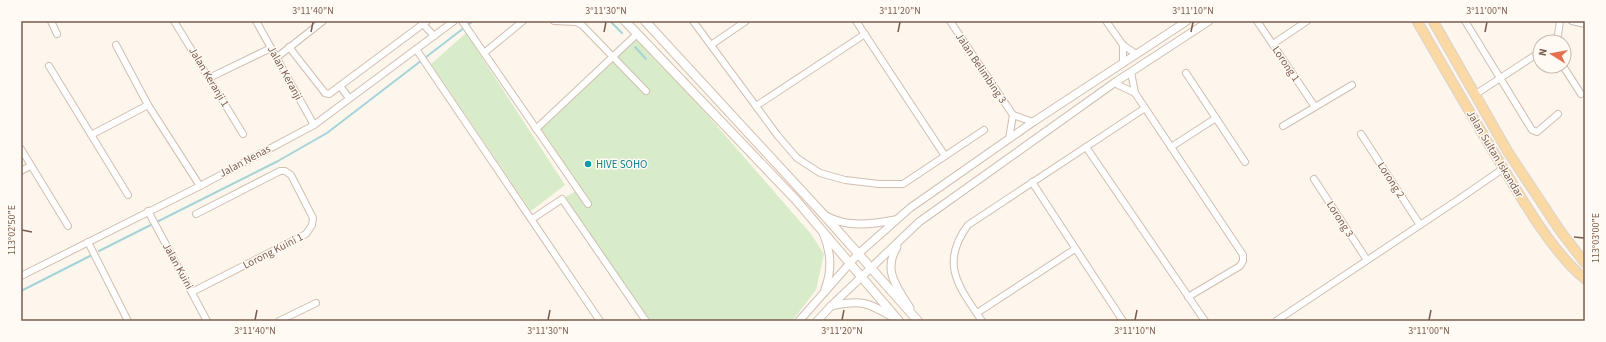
<svg xmlns="http://www.w3.org/2000/svg" width="1606" height="342" viewBox="0 0 1606 342" font-family="'Source Sans 3',sans-serif">
<style>
.green{fill:#d8ecc9}
.lines{fill:none;stroke-linecap:round;stroke-linejoin:round}
.stream{stroke:#a5d3da;stroke-width:2}
.minor-casing{stroke:#d1beb0;stroke-width:8}
.tertiary-casing{stroke:#d1beb0;stroke-width:9}
.secondary-casing{stroke:#d6c0b0;stroke-width:10}
.primary-casing{stroke:#dad1cd;stroke-width:11}
.minor{stroke:#fff;stroke-width:6}
.tertiary{stroke:#fff;stroke-width:7}
.secondary{stroke:#fff;stroke-width:8}
.primary{stroke:#fbd9a5;stroke-width:9}
.ticks{fill:none;stroke:#7a5c4d;stroke-width:1.5}
.culture-dot{fill:#0f9aa8;stroke:#fffaf3;stroke-width:1.5}
.labels{text-anchor:middle;dominant-baseline:central;stroke-width:3;stroke-linejoin:round;paint-order:stroke}
.street-label{font-size:11px;fill:#7a5c4d;stroke:#fffaf3}
.culture-label{font-size:11px;fill:#0d838f;stroke:#fffaf3;text-anchor:start}
.neatline{fill:none;stroke:#7a5c4d;stroke-width:1.5}
.ticks-label{font-size:10px;text-anchor:middle;fill:#7a5c4d}
</style>
<rect width="100%" height="100%" fill="#fdf6ec"/>
<g class="green">
<polygon points="466,33 565,185 531,211 431,64"/>
<polygon points="637,34 811,234 824,254 816,290 792,321 646,321 562,199 578,190 536,129"/>
</g>
<g class="lines">
<g class="stream">
<polyline points="610,21 622,33"/>
<polyline points="635,47 646,59"/>
<polyline points="99,251 278,161 327,133 473,21"/>
<polyline points="21,291 90,256"/>
</g>
<g class="minor-casing">
<g id="minor">
<polyline points="51,21 57,34"/>
<polyline points="174,21 243,134"/>
<polyline points="256,21 314,125"/>
<polyline points="462,21 588,204"/>
<polyline points="554,21 576,22 582,25 646,91"/>
<polyline points="693,21 778,136 797,158 820,173 845,180 879,184 903,184 984,130"/>
<polyline points="856,21 945,156"/>
<polyline points="950,21 1013,115 1033,122"/>
<polyline points="1106,21 1123,45 1136,54"/>
<polyline points="1257,21 1315,107"/>
<polyline points="1465,21 1532,130 1537,132 1558,114"/>
<polyline points="1572,21 1585,24"/>
<polyline points="423,24 434,36"/>
<polyline points="1553,42 1558,35 1560,21"/>
<polyline points="1273,44 1307,21"/>
<polyline points="116,45 148,105 200,186"/>
<polyline points="711,45 746,21"/>
<polyline points="289,47 325,93 329,94 427,21"/>
<polyline points="416,49 600,321"/>
<polyline points="484,53 523,21"/>
<polyline points="276,58 323,21"/>
<polyline points="1123,63 1123,45"/>
<polyline points="49,66 128,195"/>
<polyline points="1563,66 1581,94"/>
<polyline points="1131,72 1135,93 1243,255 1243,261 1240,266 1188,297"/>
<polyline points="1186,73 1245,162"/>
<polyline points="209,78 271,48"/>
<polyline points="1114,83 1135,93"/>
<polyline points="340,86 349,98"/>
<polyline points="1476,94 1540,52"/>
<polyline points="756,106 865,34"/>
<polyline points="1283,126 1352,85"/>
<polyline points="536,129 637,34"/>
<polyline points="1361,134 1420,225"/>
<polyline points="91,135 148,105"/>
<polyline points="1009,139 1013,115"/>
<polyline points="1086,147 1205,321"/>
<polyline points="1171,147 1216,118"/>
<polyline points="21,149 68,226"/>
<polyline points="21,171 30,166"/>
<polyline points="1314,179 1367,260"/>
<polyline points="1032,182 1123,321"/>
<polyline points="148,211 207,321"/>
<polyline points="532,219 562,199 646,321"/>
<polyline points="88,242 128,321"/>
<polyline points="21,276 200,186 314,125 454,21"/>
<polyline points="192,292 306,234 312,225 313,218 291,175 285,171 280,171 196,214"/>
<polyline points="977,313 1075,249"/>
<polyline points="279,321 316,303"/>
<path d="M982 321C959 287 939 264 968 225L1145 108"/>
<polyline points="1276,321 1462,197 1504,168"/>
</g>
</g>
<g class="tertiary-casing">
<g id="tertiary">
<path d="M826 216C847 228 873 224 895 220"/>
<path d="M823 233C831 251 832 271 825 289"/>
<path d="M897 247C882 271 898 288 910 308"/>
<path d="M831 306C864 299 868 303 896 319"/>
<polyline points="799,321 858,254 910,208 1033,122 1187,21"/>
<polyline points="817,321 831,306 919,222 1114,83 1209,21"/>
</g>
</g>
<g class="secondary-casing">
<g id="secondary">
<polyline points="625,21 796,200 899,321"/>
<polyline points="645,21 823,214 918,321"/>
</g>
</g>
<g class="primary-casing">
<g id="primary">
<path d="M1417 21C1445 70 1473 118 1502 166 1523 201 1553 253 1585 279"/>
<polyline points="1433,21 1508,152 1561,232 1585,263"/>
</g>
</g>
<use href="#minor" class="minor"/>
<use href="#tertiary" class="tertiary"/>
<use href="#secondary" class="secondary"/>
<use href="#primary" class="primary"/>
</g>
<path class="ticks" d="M311 32 313 22M604 32 606 22M898 32 900 22M1191 32 1193 22M1485 32 1487 22M22 230 32 232M1574 237 1584 238M255 320 257 310M548 320 550 310M842 320 844 310M1135 320 1137 310M1429 320 1431 310"/>
<circle class="culture-dot" cx="588" cy="164" r="4"/>
<g class="labels">
<g class="street-label">
<text transform="translate(1286 64) rotate(56)">Lorong 1</text>
<text transform="translate(981 68) rotate(56)">Jalan Belimbing 3</text>
<text transform="translate(285 73) rotate(61)">Jalan Keranji</text>
<text transform="translate(209 77) rotate(59)">Jalan Keranji 1</text>
<text transform="translate(1495 154) rotate(59)">Jalan Sultan Iskandar</text>
<text transform="translate(245 161) rotate(-28)">Jalan Nenas</text>
<text transform="translate(1391 180) rotate(57)">Lorong 2</text>
<text transform="translate(1340 219) rotate(57)">Lorong 3</text>
<text transform="translate(273 251) rotate(-27)">Lorong Kuini 1</text>
<text transform="translate(178 266) rotate(61)">Jalan Kuini</text>
</g>
<g class="culture-label">
<text x="596" y="164">HIVE SOHO</text>
</g>
</g>
<rect width="1606" height="342" fill="none" stroke="#fffaf3" stroke-width="44"/>
<g transform="translate(1552 54) rotate(281)"><circle r="19" fill="#fffaf3" stroke="#cabbb1"/>
<path d="M0-3L7 15L0 10L-7 15Z" fill="#e76f51"/>
<text y="-6" font-size="11" font-weight="bold" text-anchor="middle" fill="#7a5c4d">N</text>
</g>
<rect x="22" y="22" width="1562" height="298" class="neatline"/>
<g class="ticks-label">
<text x="313" y="14">3°11'40"N</text>
<text x="606" y="14">3°11'30"N</text>
<text x="900" y="14">3°11'20"N</text>
<text x="1193" y="14">3°11'10"N</text>
<text x="1487" y="14">3°11'00"N</text>
<text transform="translate(11 230) rotate(-90)" y="4">113°02'50"E</text>
<text transform="translate(1595 238) rotate(-90)" y="4">113°03'00"E</text>
<text x="255" y="334">3°11'40"N</text>
<text x="548" y="334">3°11'30"N</text>
<text x="842" y="334">3°11'20"N</text>
<text x="1135" y="334">3°11'10"N</text>
<text x="1429" y="334">3°11'00"N</text>
</g>
</svg>
